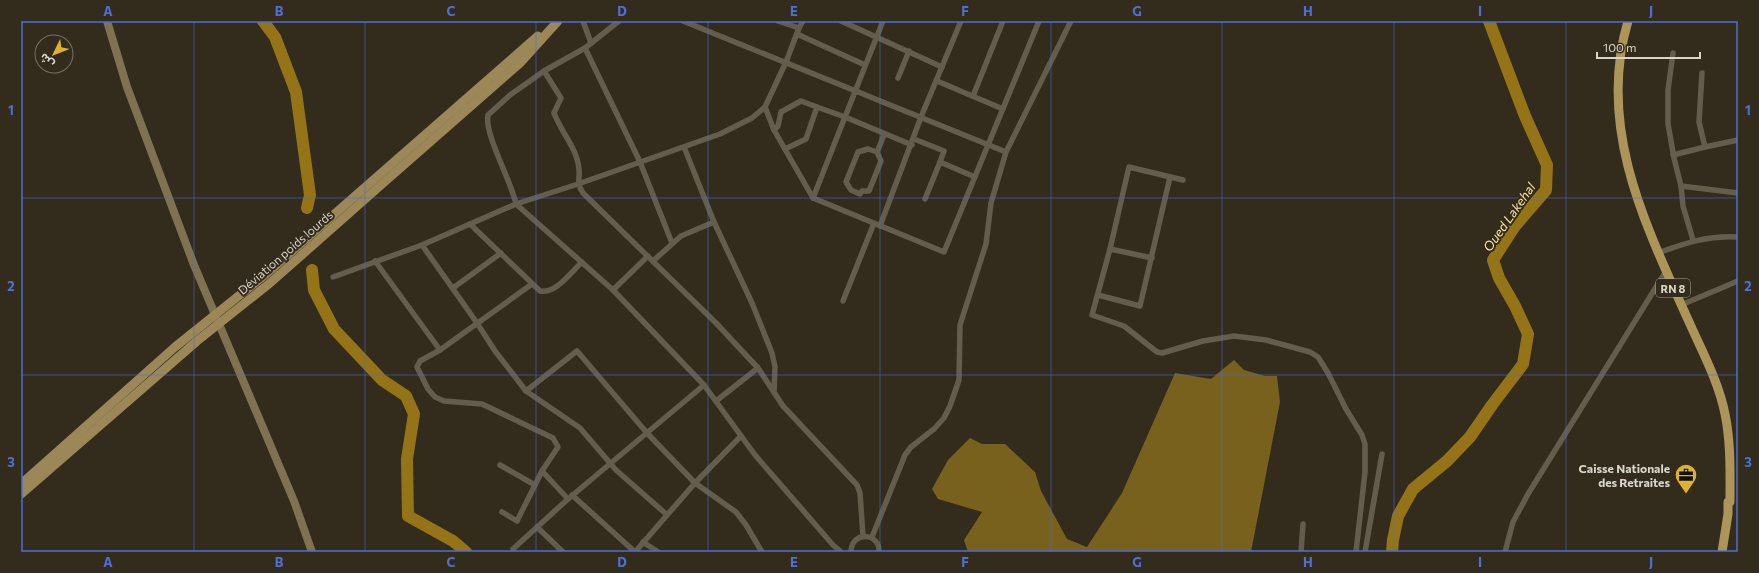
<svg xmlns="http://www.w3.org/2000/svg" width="1759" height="573" viewBox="0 0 1759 573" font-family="Commissioner,'Noto Sans Arabic',sans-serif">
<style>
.forest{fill:#78601d}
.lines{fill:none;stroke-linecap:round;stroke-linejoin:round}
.river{stroke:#947416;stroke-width:12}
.minor{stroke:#645d4c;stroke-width:5.5}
.secondary{stroke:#7f7251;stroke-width:8}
.primary{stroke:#9b8757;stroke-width:9}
.trunk{stroke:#ad955a;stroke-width:9}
.grid{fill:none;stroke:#4c70d5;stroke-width:1;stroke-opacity:0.55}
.labels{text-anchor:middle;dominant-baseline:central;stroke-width:4;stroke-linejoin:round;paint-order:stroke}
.shield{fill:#332c1d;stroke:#a7a297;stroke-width:1}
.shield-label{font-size:11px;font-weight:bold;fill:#d9d5cb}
.street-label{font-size:12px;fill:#d9d5cb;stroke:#332c1d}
.poi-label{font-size:12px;font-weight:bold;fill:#d9d5cb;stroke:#332c1d;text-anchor:end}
.water-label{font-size:13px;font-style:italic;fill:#fce2a3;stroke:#332c1d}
.neatline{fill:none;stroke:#4c70d5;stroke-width:1.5}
.grid-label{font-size:13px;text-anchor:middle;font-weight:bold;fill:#4c70d5}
</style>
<rect width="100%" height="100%" fill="#332c1d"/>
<polygon class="forest" points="1234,360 1244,370 1265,376 1277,376 1280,402 1251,552 968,552 964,540 982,512 938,499 932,489 948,460 970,438 982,444 1005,444 1035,472 1041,491 1067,539 1087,547 1122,493 1175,373 1211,379"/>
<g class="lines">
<g class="river">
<polyline points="263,21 275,37 296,92 310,195 307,208"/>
<polyline points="312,270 314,290 334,329 382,380 406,396 414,414 407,459 408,516 453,541 466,552"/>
<polyline points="1392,552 1393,540 1398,516 1413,489 1447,461 1470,437 1492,405 1523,364 1528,334 1515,306 1499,278 1493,260 1515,226 1546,190 1547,165 1525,116 1489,21"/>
</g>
<g class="minor">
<polyline points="583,21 591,43"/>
<path d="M619 21 585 48 544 71 510 95 488 115C484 134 511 180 516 204L613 290 704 385 755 455 833 545 841 552"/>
<polyline points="683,21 1006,152"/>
<polyline points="778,21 799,28 803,21"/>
<polyline points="841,21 942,67"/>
<polyline points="799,28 786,62 765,107 774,130 813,198 845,117 912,145"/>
<polyline points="797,34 865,65"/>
<polyline points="585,48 640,162 672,243"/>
<polyline points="1673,53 1668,90 1668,124 1674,158 1681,186 1683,206 1693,240"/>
<path d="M544 71 561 98 554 113C561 132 577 148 579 169 580 181 576 182 583 193L716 323 758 368 783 406 857 485 860 493 863 536"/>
<polyline points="1702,73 1699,122 1705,147"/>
<polyline points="898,78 909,51"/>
<polyline points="937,81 1003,109"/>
<polyline points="973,96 1003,21"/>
<polyline points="817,107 845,117 883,21"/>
<polyline points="774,130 778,126 781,112 801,101 817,107 806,139 785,149"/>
<polyline points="914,139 944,151 940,162"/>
<polyline points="684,147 714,222 752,303 772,353 775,367 774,392"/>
<polyline points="877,152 868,149 858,152 846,182 851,190 860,194 862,191 869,191 881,161 877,152 884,135"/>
<polyline points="1673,155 1705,147 1738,140"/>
<polyline points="1183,180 1129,167 1110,249 1092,315 1124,326 1157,352 1162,353 1203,341 1234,336 1266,340 1310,352 1318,357 1328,373 1346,409 1362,435 1365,444 1365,472 1356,552"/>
<polyline points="1681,186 1738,193"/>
<polyline points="813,198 944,252 1039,21"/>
<polyline points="925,199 940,162 975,177"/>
<path d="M470 224 540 291C556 294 571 272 582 262"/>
<polyline points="880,226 921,117 961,21"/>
<polyline points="422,245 477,323 495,351 526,391 580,428 616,470 666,514"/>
<polyline points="1110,249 1152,258"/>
<path d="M1658 253C1686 243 1708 235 1738 237"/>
<polyline points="375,261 440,350"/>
<polyline points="653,261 681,236 714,222"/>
<polyline points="333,277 422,245 516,204 578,184 720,134 752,118 765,107"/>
<polyline points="453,288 501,253"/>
<polyline points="613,290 648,256"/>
<polyline points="1098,295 1140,306 1170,177"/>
<polyline points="843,301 874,223"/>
<polyline points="1681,305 1738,281"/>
<polyline points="526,391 577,351 647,433 695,483 736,512 746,525 762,552"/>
<polyline points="716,401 758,368"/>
<polyline points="500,465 535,485"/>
<polyline points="542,471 568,499"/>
<polyline points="572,495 635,552"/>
<polyline points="502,512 517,521 542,471 558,447 553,438 482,404 444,401 435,397 428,389 417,367 420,361 440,350 532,284"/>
<polyline points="537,527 563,552"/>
<polyline points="872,537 905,455 911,447 934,429 944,418 950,406 959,380 960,325 986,244 991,203 1006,152 1071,21"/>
<polyline points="643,542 658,552"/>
<polyline points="513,549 568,499 704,385"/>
<polyline points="635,552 695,483 741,436"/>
<path d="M851 552C851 531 880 532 879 552"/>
<polyline points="1301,552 1303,524"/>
<polyline points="1365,552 1382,454"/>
<polyline points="1505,552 1513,522 1528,494 1666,271"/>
</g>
<polyline class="secondary" points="107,21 127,87 194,265 294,501 312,552"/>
<g class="primary">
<polyline points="21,484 175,347 266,274 538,36"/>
<polyline points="21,494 197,341 270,283 381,185 521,62 558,21"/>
</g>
<path class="trunk" d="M1628 21C1596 129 1647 228 1690 324 1703 353 1719 383 1725 414 1731 443 1730 473 1730 502H1728V514L1722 552"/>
</g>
<path class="grid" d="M194 21V552M365 21V552M536 21V552M708 21V552M880 21V552M1051 21V552M1222 21V552M1394 21V552M1566 21V552M21 198H1738M21 375H1738"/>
<defs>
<g id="office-pin" transform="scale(1.15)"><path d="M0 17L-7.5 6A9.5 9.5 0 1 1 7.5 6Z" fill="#deb133" stroke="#332c1d"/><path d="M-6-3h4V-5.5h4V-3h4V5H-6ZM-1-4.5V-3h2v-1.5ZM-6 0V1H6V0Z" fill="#111"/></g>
</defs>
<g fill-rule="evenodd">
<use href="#office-pin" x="1686" y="475"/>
</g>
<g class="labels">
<rect class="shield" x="1656" y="279" width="34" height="18" rx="3"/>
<g class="shield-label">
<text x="1673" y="288">RN 8</text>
</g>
<g class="street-label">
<text transform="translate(285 252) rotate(-41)">Déviation poids lourds</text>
</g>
<g class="poi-label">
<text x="1670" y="468">Caisse Nationale<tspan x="1670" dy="14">des Retraites</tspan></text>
</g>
<g class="water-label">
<text transform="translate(1509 217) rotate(-55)">Oued Lakehal</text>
</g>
</g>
<rect width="1759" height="573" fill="none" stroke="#332c1d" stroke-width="44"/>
<g transform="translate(54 54) rotate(227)"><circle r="19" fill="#332c1d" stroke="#757063"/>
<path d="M0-3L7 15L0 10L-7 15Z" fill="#deb133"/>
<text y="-6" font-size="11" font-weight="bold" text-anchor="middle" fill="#d9d5cb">ش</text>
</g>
<path d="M1597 52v6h103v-6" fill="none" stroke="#d9d5cb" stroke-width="2"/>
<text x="1603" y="52" font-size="12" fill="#d9d5cb" stroke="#332c1d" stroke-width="3" paint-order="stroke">100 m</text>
<rect x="22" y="22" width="1715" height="529" class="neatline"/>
<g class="grid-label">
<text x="108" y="16">A</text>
<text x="279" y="16">B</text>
<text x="451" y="16">C</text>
<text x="622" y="16">D</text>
<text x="794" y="16">E</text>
<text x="965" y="16">F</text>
<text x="1137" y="16">G</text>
<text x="1308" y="16">H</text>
<text x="1480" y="16">I</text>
<text x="1651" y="16">J</text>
<text x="11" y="115">1</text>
<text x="1748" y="115">1</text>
<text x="11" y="291">2</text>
<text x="1748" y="291">2</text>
<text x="11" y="467">3</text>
<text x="1748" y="467">3</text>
<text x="108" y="567">A</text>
<text x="279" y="567">B</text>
<text x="451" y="567">C</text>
<text x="622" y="567">D</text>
<text x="794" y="567">E</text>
<text x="965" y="567">F</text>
<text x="1137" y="567">G</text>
<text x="1308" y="567">H</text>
<text x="1480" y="567">I</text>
<text x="1651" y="567">J</text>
</g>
</svg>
